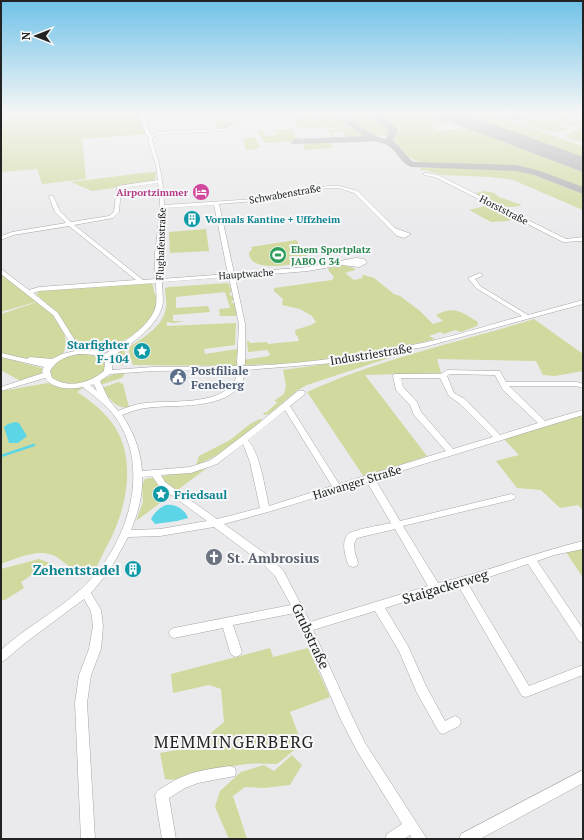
<svg xmlns="http://www.w3.org/2000/svg" width="584" height="840" viewBox="0 0 584 840" font-family="'PT Serif',serif">
<style>
.green{fill:#d1d99e}
.water{fill:#5cd6e7}
.lines{fill:none;stroke-linecap:round;stroke-linejoin:round}
.stream{stroke:#5cd6e7;stroke-width:2.5}
.taxiway{fill:#aaaaac;fill-rule:evenodd}
.runway{fill:#aaaaac;fill-rule:evenodd}
.minor-casing{stroke:#a6a6a8;stroke-width:1}
.minor{fill:#fff;fill-rule:evenodd}
.labels{text-anchor:middle;dominant-baseline:central;stroke-width:4;stroke-linejoin:round;paint-order:stroke}
.far-hotel-label{font-size:10px;font-weight:bold;fill:#b23c85;stroke:#f7f8f9;text-anchor:end}
.far-street-label{font-size:10px;fill:#232323;stroke:#f7f8f9}
.far-culture-label{font-size:10px;font-weight:bold;fill:#0d838f;stroke:#f7f8f9;text-anchor:start}
.far-leisure-label{font-size:10px;font-weight:bold;fill:#27864d;stroke:#f7f8f9;text-anchor:start}
.culture-label{font-size:12px;font-weight:bold;fill:#0d838f;stroke:#f7f8f9;text-anchor:end}
.street-label{font-size:12px;fill:#232323;stroke:#f7f8f9}
.service-label{font-size:12px;font-weight:bold;fill:#4e5e75;stroke:#f7f8f9;text-anchor:start}
.near-worship-label{font-size:14px;font-weight:bold;fill:#5b616d;stroke:#f7f8f9;text-anchor:start}
.near-culture-label{font-size:14px;font-weight:bold;fill:#0d838f;stroke:#f7f8f9;text-anchor:end}
.near-street-label{font-size:14px;fill:#232323;stroke:#f7f8f9}
.near-quarter-label{font-size:17px;letter-spacing:1px;fill:#232323;stroke:#f7f8f9}
</style>
<rect width="100%" height="100%" fill="#eaeaec"/>
<g class="green">
<polygon points="1,113 140,113 146,134 82,139 86,179 42,184 37,169 1,172"/>
<polygon points="340,113 368,113 383,124 390,132 385,136 371,135"/>
<path d="M374 113H428L448 122 432 127 439 131 466 128 583 172V187L539 172 515 166 428 164C412 163 402 150 392 138L397 130Z"/>
<polygon points="458,113 489,113 583,146 583,159"/>
<path d="M542 113H563L570 117 572 122 568 123 575 122 571 116 565 113C574 113 578 115 582 123L573 127 563 125 566 123 560 124 561 127 550 129 556 130 555 129 564 127 569 129C558 136 530 128 520 121L526 118 547 121 558 119 557 117H530Z"/>
<polygon points="327,114 335,116 350,127 322,128 313,115"/>
<polygon points="302,116 312,116 320,128 300,129 293,119"/>
<polygon points="239,120 241,124 237,122 239,125 219,130 213,121"/>
<polygon points="583,127 583,141 571,140 566,137 566,135"/>
<polygon points="352,128 363,136 347,138 342,131 333,132 335,139 326,129"/>
<polygon points="292,129 294,130 292,130 296,137 299,137 300,141 265,143 263,141 257,131 263,130 266,136 276,135 273,130"/>
<polygon points="255,137 260,148 248,150 246,151 243,138"/>
<polygon points="329,141 333,147 332,148 304,150 303,143"/>
<polygon points="422,168 495,168 517,170 534,175 583,194 583,210 513,180 490,177 443,175 424,170 421,171 420,169"/>
<polygon points="151,172 156,172 155,181 118,186 114,188 92,191 71,182"/>
<path d="M484 191 494 193 499 197 522 205C503 211 494 203 477 195L476 193Z"/>
<path d="M485 206 494 207 515 218C505 224 500 220 491 222L469 210Z"/>
<polygon points="206,229 209,251 170,253 169,232"/>
<path d="M296 240 311 261C298 263 250 275 249 253L252 249 251 247Z"/>
<path d="M343 265 354 268 355 270 345 273 354 280 363 278 361 276 364 275 374 278 394 294 400 296 420 311 433 324 443 321 436 315C454 305 462 312 478 322L477 326 461 332 455 330 444 334 440 332 429 336 435 339 424 342 331 359 283 364 243 365V360L269 356 270 354 267 350 248 352 247 341H249L250 343 267 342 268 344 299 341 298 337 296 335 295 330 311 325 316 322 312 316 300 309 282 305 283 299 274 291V288L332 280 334 277 328 270 329 268Z"/>
<polygon points="1,273 39,301 1,312"/>
<path d="M151 283 153 285 154 292 156 296C156 301 156 309 154 314 146 332 96 361 79 346L54 310 36 294 40 291Z"/>
<path d="M228 283 231 289V292L229 294 235 298 231 302 237 305 236 316H220L219 309 230 308 225 292 176 297V308L208 306 210 312 173 315V321H185L174 323 167 322V326L236 323 235 345 204 349 205 354 237 349 238 354 236 360H239L240 366 133 365 128 350 129 347C144 337 164 326 166 307 167 301 165 294 165 288L169 287Z"/>
<path d="M40 301C54 314 71 332 64 352 52 365 17 357 1 354V314Z"/>
<path d="M534 319 583 354V371L555 376 543 375 536 361 437 359 441 373 365 375 427 456 364 477 307 392C378 359 459 342 534 319Z"/>
<path d="M154 325C148 331 127 343 125 350 124 355 127 361 128 365L112 364 110 357Z"/>
<path d="M82 353 98 355 106 362 105 371C87 385 73 387 52 379L49 370C54 358 71 355 82 353Z"/>
<polygon points="404,353 307,385 298,390 269,414 264,415 263,413 267,412 278,402 274,401 284,394 286,386 283,370"/>
<polygon points="1,357 42,368 43,371 41,374 22,382 1,370"/>
<polygon points="125,373 122,378 100,385 101,380 114,374"/>
<path d="M118 382 123 384 129 407C116 410 108 397 102 388Z"/>
<path d="M48 383 57 386 83 388 77 392C91 401 105 412 115 427 137 463 126 511 107 546 102 554 96 572 89 577 76 577 63 557 49 554 34 550 15 559 1 564V391Z"/>
<polygon points="583,413 583,510 578,505 560,508 541,490 517,488 496,461 519,455 503,438"/>
<polygon points="260,419 262,420 261,422 219,454 196,466 199,456 230,440 250,424"/>
<polygon points="207,468 136,521 143,502 142,486 145,479"/>
<polygon points="583,547 583,578 566,552"/>
<polygon points="39,559 50,563 21,582 24,588 5,600 1,600 1,569"/>
<path d="M270 648 273 657 308 648 330 697 290 712 302 744 277 764C263 763 248 763 234 766 211 771 188 783 165 779L160 753 205 745 212 732 224 722 221 689 209 685 173 693 171 674Z"/>
<polygon points="292,755 302,765 290,785 264,788 245,787 233,796 247,839 229,839 215,807 220,791 241,772 264,765 274,771"/>
</g>
<g class="water">
<polygon points="15,422 19,423 27,436 18,443 9,443 4,427 8,424"/>
<path d="M166 505C175 504 185 509 188 518L177 521 155 524 151 519C155 512 159 508 166 505Z"/>
</g>
<g class="lines">
<polyline class="stream" points="1,456 34,445"/>
<g class="taxiway">
<path d="M332 113H342L373 135 385 139 389 131 367 113H377L397 128 398 130 393 140 412 161 415 162 517 165 540 171 583 187V194L534 175 517 171 411 167C401 163 398 153 390 147 383 142 371 140 363 142L292 144 291 142 295 139 363 136Z"/>
<path d="M488 113 526 115 530 117C523 123 496 119 488 113Z"/>
</g>
<polygon class="runway" points="435,113 463,113 583,157 583,172 437,117"/>
<g class="minor-casing">
<g id="minor">
<path d="M139 113H143L150 134 151 135 160 132 221 129 244 123 246 124 221 131 160 134 153 137 152 140C159 162 164 182 164 205L255 199 327 186H339L358 191 395 228 411 234 404 238 397 236 354 193 339 188H327L255 201 219 204 234 273 308 267 356 258 364 259 367 263 359 267 341 265 308 271 235 277 245 324V364L242 366C302 365 363 355 422 343 456 336 489 325 522 316L476 288 468 278 480 273 483 275 475 279 480 286 528 315 583 300V304L424 347 334 363 245 370C244 374 244 379 242 382 227 411 173 404 146 408 137 409 130 412 122 415 133 431 141 451 142 471L190 467 211 460 253 428 298 391H304L305 393 304 395 290 406 339 484 446 451 414 415 410 405 396 390 393 376 394 374H441L447 370 497 371H500L506 382H577L583 384V388L576 386H509L545 421 583 410V415L375 479 400 521 511 494 514 495 516 497 514 499 511 500 403 526 438 583C487 572 533 553 583 541V549L554 555 537 561 583 629V643L579 641 528 564 468 584 529 686 583 665V675L526 697 522 696 459 587 435 592 385 608 408 646 426 686 445 721 455 716 459 718 461 722 459 726 443 734 439 732 417 693 399 651 375 611 313 630 351 714 365 743 427 839H412L410 835 404 839H385L387 834 402 824 357 751 340 718 295 613 233 625 242 652 240 655 236 657 232 655 230 652 223 628 174 638 170 636 169 633 170 630 174 628 291 605 275 576 262 563 214 527 160 536 128 537 110 570 91 593 101 610 103 626 101 649 91 675 87 703 95 839H81L75 703 79 675 89 649 93 626 91 611 84 599 25 643 5 660 1 662V650C26 627 56 612 81 589 126 549 153 471 116 418 107 405 95 397 83 387 71 390 52 389 45 378L1 391V387L43 373 42 371 44 367 1 357V353L27 359 30 357 52 359 62 354 75 351 53 315 1 274V269L29 290 39 287 136 280 69 226 13 235 1 240V236L12 232 66 223 55 212 49 197V196H53L60 211 71 222 109 216 114 212 117 186 158 180 156 165 148 140 149 137 146 135ZM158 183 160 194 159 220 155 254V279L143 280 74 225 113 218 119 212 121 188ZM214 205 228 274 161 279V254L165 220V208ZM229 277 239 324 237 364 240 366 153 367 112 370 113 362 110 358C127 347 156 328 162 307 164 300 162 290 162 282ZM156 283C156 290 157 298 156 305 153 321 134 335 122 343H117L96 351 81 350 58 313 33 293 39 291ZM115 348 105 354 103 353ZM79 354C89 354 98 354 105 362L104 371C89 383 70 389 52 378L50 371C56 360 67 356 79 354ZM238 370C237 374 236 379 234 382 218 406 171 400 145 403 136 404 127 407 118 411L109 400 100 381 110 374 153 371ZM449 374 495 375 503 390 538 423 500 435 465 399 454 393 447 376ZM401 378H440L449 396 459 403 493 437 453 449 421 412 417 402 403 387ZM94 384 97 391 90 385ZM285 410 332 486 269 506C264 486 261 456 248 440ZM243 444 250 462 260 508 217 519 165 482 161 475 191 473 217 464ZM152 476 159 486 207 521 160 529 131 530C138 513 143 495 142 477ZM367 482 391 523C382 525 357 529 350 533 340 539 345 557 349 566L353 567 357 566 358 563C356 555 351 545 357 538L395 529 428 586 310 622 283 570 270 557 224 524 268 512Z"/>
<polygon points="426,173 438,175 566,239 583,237 583,241 563,242 435,177 424,175 424,173"/>
<path d="M230 766 235 768 236 772 235 776 198 783 185 788 169 798 176 839H162L155 795C158 789 162 788 167 785 186 772 207 769 230 766Z"/>
<polygon points="583,770 583,783 480,839 459,839 461,834"/>
</g>
</g>
<use href="#minor" class="minor"/>
</g>
<linearGradient id="sky" x2="0" y2="1"><stop stop-color="#70c2e8"/><stop offset="0.49" stop-color="#f6f6f6"/><stop offset="1" stop-color="#f6f6f6" stop-opacity="0"/></linearGradient>
<rect width="584" height="231" fill="url(#sky)"/>
<defs>
<g id="hotel-disc" transform="scale(0.9)"><circle r="9.5" fill="#d1479c" stroke="#f7f8f9"/><path d="M-6-4.5h1.5V1H6V5H4.5V3h-9V5H-6ZM-4 0a1.8 1.8 0 1 1 3.6 0ZM.5 0V-2.5h3Q6-2.5 6 0Z" fill="#fff"/></g>
<g id="building-disc" transform="scale(0.9)"><circle r="9.5" fill="#0f9aa8" stroke="#f7f8f9"/><path d="M-4-6H4V6H1V3H-1V6H-4ZM-2.5-4.3h1.7v1.8h-1.7ZM.8-4.3h1.7v1.8H.8ZM-2.5-1h1.7V.8h-1.7ZM.8-1h1.7V.8H.8Z" fill="#fff"/></g>
<g id="stadium-disc" transform="scale(0.9)"><circle r="9.5" fill="#2e9e5b" stroke="#f7f8f9"/><path d="M0-5a6.5 5 0 1 0 0 10a6.5 5 0 1 0 0-10ZM-3.5-1.8h7v3.6h-7Z" fill="#fff"/></g>
<g id="sight-disc" transform="scale(0.9)"><circle r="9.5" fill="#0f9aa8" stroke="#f7f8f9"/><path d="M0-6L1.8-2.2L6-1.7L2.9 1.2L3.7 5.4L0 3.3L-3.7 5.4L-2.9 1.2L-6-1.7L-1.8-2.2Z" fill="#fff"/></g>
<g id="civic-disc" transform="scale(0.9)"><circle r="9.5" fill="#5c6f8a" stroke="#f7f8f9"/><path d="M-.6-6.5H3V-4.5H.6V-3L4-1V1h2V6H-6V1h2V-1L-.6-3ZM-1.2 2.5V6h2.4V2.5Z" fill="#fff"/></g>
<g id="church-disc" transform="scale(0.9)"><circle r="9.5" fill="#6b7280" stroke="#f7f8f9"/><path d="M-1.2-6h2.4v3.5h3.3v2.4h-3.3V6h-2.4V-.1h-3.3v-2.4h3.3Z" fill="#fff"/></g>
</defs>
<g fill-rule="evenodd">
<use href="#hotel-disc" x="201" y="192"/>
<use href="#building-disc" x="192" y="219"/>
<use href="#stadium-disc" x="278" y="255"/>
<use href="#sight-disc" x="142" y="351"/>
<use href="#civic-disc" x="178" y="377"/>
<use href="#sight-disc" x="161" y="494"/>
<use href="#church-disc" x="214" y="557"/>
<use href="#building-disc" x="133" y="569"/>
</g>
<g class="labels">
<g class="far-hotel-label">
<text x="188" y="192">Airportzimmer</text>
</g>
<g class="far-street-label">
<text transform="translate(285 194) rotate(-10)">Schwabenstraße</text>
<text transform="translate(504 210) rotate(27)">Horststraße</text>
<text transform="translate(161 244) rotate(-88)">Flughafenstraße</text>
<text transform="translate(246 274) rotate(-4)">Hauptwache</text>
</g>
<g class="far-culture-label">
<text x="205" y="219">Vormals Kantine + Uffzheim</text>
</g>
<g class="far-leisure-label">
<text x="291" y="249">Ehem Sportplatz<tspan x="291" dy="12">JABO G 34</tspan></text>
</g>
<g class="culture-label">
<text x="129" y="344">Starfighter<tspan x="129" dy="14">F-104</tspan></text>
<text x="174" y="494" text-anchor="start">Friedsaul</text>
</g>
<g class="street-label">
<text transform="translate(371 354) rotate(-9)">Industriestraße</text>
<text transform="translate(357 482) rotate(-17)">Hawanger Straße</text>
</g>
<g class="service-label">
<text x="191" y="370">Postfiliale<tspan x="191" dy="14">Feneberg</tspan></text>
</g>
<g class="near-worship-label">
<text x="227" y="557">St. Ambrosius</text>
</g>
<g class="near-culture-label">
<text x="120" y="569">Zehentstadel</text>
</g>
<g class="near-street-label">
<text transform="translate(445 586) rotate(-17)">Staigackerweg</text>
<text transform="translate(311 636) rotate(65)">Grubstraße</text>
</g>
<g class="near-quarter-label">
<text x="234" y="741">MEMMINGERBERG</text>
</g>
</g>
<rect width="584" height="840" fill="none" stroke="#232323" stroke-width="4"/>
<g transform="translate(36 36) rotate(270)" stroke="#f7f8f9" stroke-width="3" paint-order="stroke">
<path d="M0-3L7 15L0 10L-7 15Z" fill="#232323"/>
<text y="-6" font-size="11" font-weight="bold" text-anchor="middle" fill="#232323">N</text>
</g>
</svg>
